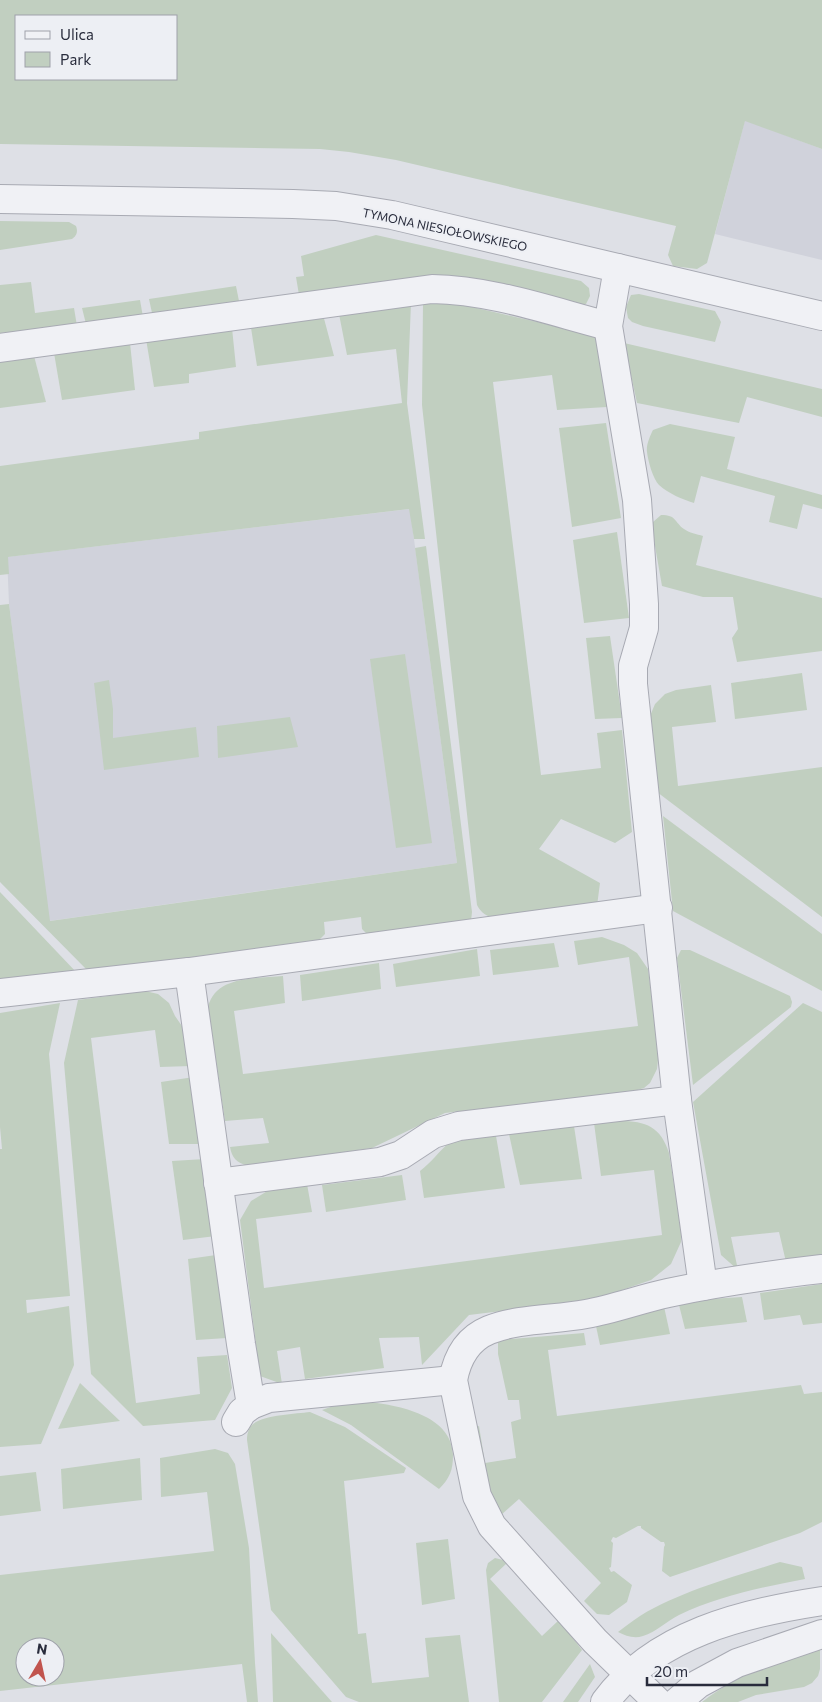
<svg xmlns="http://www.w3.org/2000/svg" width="822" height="1702" viewBox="0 0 822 1702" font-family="Commissioner,sans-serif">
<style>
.built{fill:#d0d2db}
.green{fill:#c1cfc0;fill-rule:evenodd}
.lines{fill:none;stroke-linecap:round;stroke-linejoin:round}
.minor-casing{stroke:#a8aab3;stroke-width:30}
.minor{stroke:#f0f1f5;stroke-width:28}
.labels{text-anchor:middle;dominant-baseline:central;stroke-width:4;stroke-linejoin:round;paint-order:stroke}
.street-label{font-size:12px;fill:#292c3c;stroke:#edeff4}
</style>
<rect width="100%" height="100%" fill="#dee0e6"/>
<g class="built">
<polygon points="745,120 822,149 822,260 715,234"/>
<polygon points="410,509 457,863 49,921 9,604 7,557"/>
</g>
<g class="green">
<path d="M0 0H822V149L745 121 707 263 697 269 673 266 668 255 676 226 396 160 349 152 320 149 0 144ZM176 16V79H16V16Z"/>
<path d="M0 221 69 222 76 226C78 232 77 235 72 239L0 250Z"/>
<polygon points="376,235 581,281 589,288 590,296 586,304 580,306 299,295 296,277 304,276 301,256"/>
<polygon points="31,282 35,313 74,308 77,326 0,333 0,285"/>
<polygon points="236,286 239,301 152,313 149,299"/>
<polygon points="639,294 715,311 721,322 715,342 643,326 632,322 628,318 626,307 631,295"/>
<polygon points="140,300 143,317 86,324 82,308"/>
<path d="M442 300 598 336 607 407 557 410 552 375 493 382 541 775 601 768 597 733 622 730 632 832 615 843 561 819 539 849 600 883 597 906C577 909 502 923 488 916 483 914 479 909 477 905L422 405 423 302Z"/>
<polygon points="411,303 407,403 425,539 414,539 409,509 8,557 9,574 0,575 0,466 199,439 199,432 402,403 396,349 347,355 339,314"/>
<polygon points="322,311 334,356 257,366 251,328"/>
<polygon points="232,328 236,367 189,374 189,383 154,387 146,339"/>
<polygon points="130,343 135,390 62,400 54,353"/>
<polygon points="624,343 822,389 822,417 747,397 739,423 637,403"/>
<polygon points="33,352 46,402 0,408 0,357"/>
<polygon points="606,423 621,518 572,527 559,428"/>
<path d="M670 424 735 437 727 469 822 495V509L803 504 797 529 769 522 775 496 701 476 694 503C682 499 669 494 659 485 653 479 648 461 647 452 646 445 650 436 653 430Z"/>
<path d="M661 515C677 515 674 522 684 529 689 533 697 534 703 536L696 565 822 598V651L737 662 732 638 738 629 733 597H703L662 586 652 529 653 522Z"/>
<polygon points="617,532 629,618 584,623 573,540"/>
<polygon points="426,546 472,912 471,921 369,936 362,929 361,917 324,922 325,934 316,943 87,970 0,882 0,605 9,604 50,921 457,863 415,548"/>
<polygon points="610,636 622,718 595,719 586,638"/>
<polygon points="405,654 432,843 396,848 370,659"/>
<polygon points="802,673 807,710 735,719 731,683"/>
<polygon points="109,680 113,709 113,738 196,727 199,757 104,770 94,683"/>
<polygon points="711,685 716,722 672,727 678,786 822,767 822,917 657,792 650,716 655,704 665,694 676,690"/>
<polygon points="290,717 298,747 218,758 217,726"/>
<polygon points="663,816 822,934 822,991 673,911"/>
<polygon points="0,892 77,973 0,981"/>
<path d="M602 937 624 945 637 953 648 969 659 1051 657 1069 650 1083 644 1088 634 1091 445 1113 372 1148 248 1166C236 1162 232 1158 230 1147L269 1143 263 1118 225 1121 208 1007C216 975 256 979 283 976L285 1003 234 1011 243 1074 638 1026 629 957 578 965 574 941Z"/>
<polygon points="554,943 559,967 493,975 490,950"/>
<polygon points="477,949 480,976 396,987 393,964"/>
<polygon points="681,950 690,950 790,996 792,1002 791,1007 693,1085 677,958"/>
<polygon points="379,963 381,989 302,1001 300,975"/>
<polygon points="145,991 158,994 169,1003 175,1016 184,1029 191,1066 160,1067 155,1030 91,1038 136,1403 200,1394 197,1357 227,1355 232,1388 215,1420 143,1426 91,1374 64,1063 78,1000"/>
<polygon points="60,1003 49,1054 70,1296 26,1300 27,1313 69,1306 74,1365 41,1444 0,1447 0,1149 2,1149 0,1127 0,1013"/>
<polygon points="803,1003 822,1012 822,1257 786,1262 779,1232 731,1237 738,1270 721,1255 693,1102"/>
<polygon points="194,1077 202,1144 169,1144 161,1082"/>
<path d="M620 1121C646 1121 661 1127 669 1153L681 1229V1242L671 1264 651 1280 593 1300 469 1315 422 1365 419 1337 379 1338 384 1368 305 1379 300 1347 277 1351 282 1384 260 1376 240 1220 251 1201 269 1190 307 1184 312 1212 256 1219 264 1288 662 1235 654 1170 601 1176 594 1123Z"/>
<polygon points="574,1126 582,1179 520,1185 509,1134"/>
<path d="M496 1136 505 1188 424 1198 420 1171C431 1163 439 1151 450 1142Z"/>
<polygon points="205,1159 216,1236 183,1240 172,1161"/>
<polygon points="402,1175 406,1200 326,1212 322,1185"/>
<polygon points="216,1255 227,1338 196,1340 188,1259"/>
<polygon points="822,1284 822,1323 803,1325 800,1315 764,1320 760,1293"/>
<polygon points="742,1297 747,1322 685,1329 678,1301"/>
<polygon points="663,1302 670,1334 600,1345 596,1326"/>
<polygon points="584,1333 586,1345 548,1350 557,1416 801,1385 804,1394 822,1392 822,1522 800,1533 670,1577 662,1571 664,1547 665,1545 664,1542 661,1542 641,1528 641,1526 638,1526 616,1538 613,1537 611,1541 613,1543 611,1567 609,1568 611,1572 614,1571 632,1585 627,1602 609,1615 597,1614 584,1601 601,1583 519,1499 501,1515 482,1487 472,1428 479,1426 485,1463 516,1458 511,1422 521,1419 519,1400 508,1400 498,1354 498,1340"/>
<polygon points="80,1383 120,1421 58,1429"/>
<path d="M368 1402C398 1405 452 1415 453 1455 453 1470 450 1478 439 1489L351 1425 322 1410 339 1404Z"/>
<path d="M310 1412 345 1427 406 1468 404 1473 344 1481 358 1634 366 1633 372 1683 429 1677 425 1638 460 1635 469 1702H359L346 1697 271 1610 247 1440C247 1435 248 1429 252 1425 262 1415 295 1414 310 1412Z"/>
<path d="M215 1449 228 1453 235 1464 249 1548 255 1663 258 1702H247L242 1664 0 1691V1575L214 1551 207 1492 161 1497 160 1458ZM25 1647H55V1677H25Z"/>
<polygon points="140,1458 142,1500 63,1509 61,1469"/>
<polygon points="36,1472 41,1511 0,1516 0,1476"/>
<polygon points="448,1539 455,1599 422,1605 416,1543"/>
<polygon points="495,1558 503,1560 507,1563 490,1579 542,1636 559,1620 582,1650 542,1702 499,1702 486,1570 488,1563"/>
<path d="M780 1562 802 1567 805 1579C763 1587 719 1596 679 1615 667 1621 656 1632 643 1636 634 1639 626 1636 618 1632 625 1627 632 1621 640 1616 681 1591 734 1577 780 1562Z"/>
<polygon points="271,1633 332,1702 273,1702"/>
<path d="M820 1649V1669L818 1676 812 1683 804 1687 756 1695 738 1702H702C741 1672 773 1662 820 1649Z"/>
<polygon points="590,1664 595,1677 578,1702 563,1702"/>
</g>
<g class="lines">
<g class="minor-casing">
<g id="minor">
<polyline points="0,199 293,204 336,206 392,215 822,316"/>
<polyline points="618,268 608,326 637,500 644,604 644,628 633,666 633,684 677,1100 703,1286"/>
<path d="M0 348 432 289C492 290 550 311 608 326"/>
<polyline points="189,972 241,1344 251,1405 242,1412 236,1422"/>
<polyline points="0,993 189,972 658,908"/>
<polyline points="218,1183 380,1162 401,1155 433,1134 459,1126 677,1100"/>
<polyline points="251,1405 269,1398 453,1380"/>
<path d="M605 1702C655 1634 743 1613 822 1601"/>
<path d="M658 1702 595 1641 492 1526 477 1496 453 1380C457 1358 467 1339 489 1330 519 1318 555 1320 586 1314 614 1309 640 1299 668 1293 719 1282 770 1275 822 1269"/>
<polyline points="677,1702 698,1684 737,1663 822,1634"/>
</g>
</g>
<use href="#minor" class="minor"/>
</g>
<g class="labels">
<g class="street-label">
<text transform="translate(445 229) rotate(12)">TYMONA NIESIOŁOWSKIEGO</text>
</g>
</g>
<rect x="15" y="15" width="162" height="65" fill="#edeff4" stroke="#9fa1aa"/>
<rect x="25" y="31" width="25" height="8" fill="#f0f1f5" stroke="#9fa1aa"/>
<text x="60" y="40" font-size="15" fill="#292c3c">Ulica</text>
<rect x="25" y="52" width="25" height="15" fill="#c1cfc0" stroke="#9fa1aa"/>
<text x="60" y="65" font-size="15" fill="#292c3c">Park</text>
<g transform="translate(40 1662) rotate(9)"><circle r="24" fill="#edeff4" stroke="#9fa1aa"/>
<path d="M0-4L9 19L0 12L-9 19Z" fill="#c1544e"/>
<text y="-8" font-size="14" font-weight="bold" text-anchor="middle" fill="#292c3c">N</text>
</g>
<path d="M647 1677v8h120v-8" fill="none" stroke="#292c3c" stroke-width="2.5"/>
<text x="654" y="1677" font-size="15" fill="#292c3c" stroke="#edeff4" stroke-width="4" paint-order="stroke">20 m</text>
</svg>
